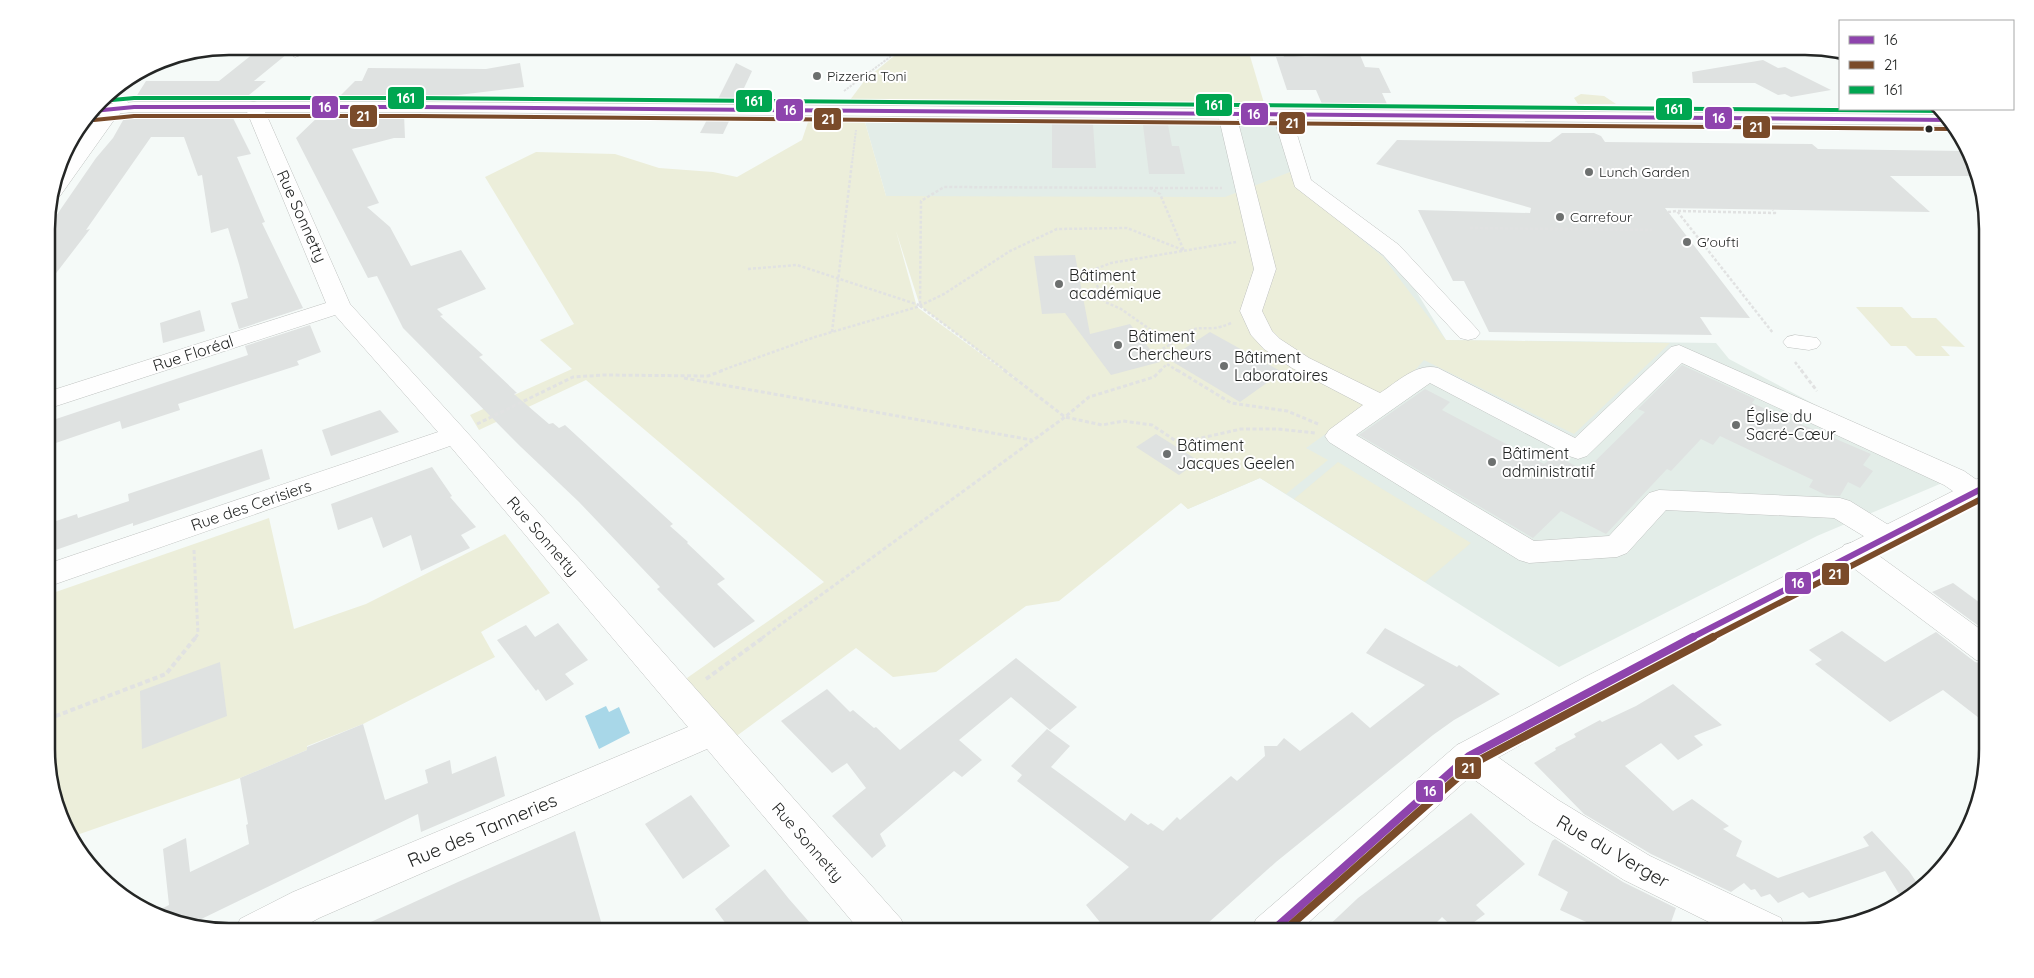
<svg xmlns="http://www.w3.org/2000/svg" width="2034" height="978" viewBox="0 0 2034 978" font-family="Quicksand,sans-serif">
<style>
.built{fill:#e3ede8}
.green{fill:#eceeda;fill-rule:evenodd}
.water{fill:#a8d7e8}
.building{fill:#dfe2e1}
.lines{fill:none;stroke-linecap:round;stroke-linejoin:round}
.minor-casing{stroke:#bfc2c0;stroke-width:1}
.major-casing{stroke:#bfc2c0;stroke-width:1}
.path-far3{stroke:#e1e2e2;stroke-width:2;stroke-dasharray:2.5 1;stroke-linecap:butt}
.path-far2{stroke:#e1e2e2;stroke-width:2.5;stroke-dasharray:3 2;stroke-linecap:butt}
.path-far1{stroke:#e1e2e2;stroke-width:3;stroke-dasharray:4 2.5;stroke-linecap:butt}
.path{stroke:#e1e2e2;stroke-width:4;stroke-dasharray:5 3;stroke-linecap:butt}
.minor{fill:#fefefe;fill-rule:evenodd}
.major{fill:#fefefe;fill-rule:evenodd}
.bus-1-far2-casing{stroke:#fff;stroke-width:6}
.bus-1-far1-casing{stroke:#fff;stroke-width:10}
.bus-1-casing{stroke:#fff;stroke-width:12}
.bus-2-far2-casing{stroke:#fff;stroke-width:6}
.bus-2-far1-casing{stroke:#fff;stroke-width:10}
.bus-2-casing{stroke:#fff;stroke-width:12}
.bus-3-casing{stroke:#fff;stroke-width:6}
.bus-1-far2{stroke:#8e44ad;stroke-width:4}
.bus-1-far1{stroke:#8e44ad;stroke-width:6}
.bus-1{stroke:#8e44ad;stroke-width:8}
.bus-2-far2{stroke:#7a4b2a;stroke-width:4}
.bus-2-far1{stroke:#7a4b2a;stroke-width:6}
.bus-2{stroke:#7a4b2a;stroke-width:8}
.bus-3{stroke:#00a651;stroke-width:4}
.poi-dot{fill:#6d706f;stroke:#fff;stroke-width:2}
.bus-dot{fill:#242625;stroke:#fff;stroke-width:2}
.labels{text-anchor:middle;dominant-baseline:central;stroke-width:4;stroke-linejoin:round;paint-order:stroke}
.far-poi-label{font-size:14px;fill:#242625;stroke:#fff;text-anchor:start}
.street-label{font-size:16px;fill:#242625;stroke:#fff}
.poi-label{font-size:16px;fill:#242625;stroke:#fff;text-anchor:start}
.near-street-label{font-size:19px;fill:#242625;stroke:#fff}
.rim{fill:none;stroke:#242625;stroke-width:2.5}
.line-badge{stroke:#fff;stroke-width:2}
.badge-label{font-size:14px;text-anchor:middle;font-weight:bold;fill:#fff}
</style>
<rect width="100%" height="100%" fill="#f5faf8"/>
<polygon class="built" points="865,122 1276,124 1294,184 1391,250 1446,340 1716,343 1729,359 1954,478 1817,536 1559,667 1260,478 1188,509 886,196"/>
<g class="green">
<polygon points="906,46 1247,46 1264,103 850,100 865,80"/>
<polygon points="1581,94 1604,96 1616,104 1578,104 1574,98"/>
<path d="M808 122H865L886 196 1225 197 1290 172 1294 184 1383 257 1446 340 1670 343 1574 434 1424 360 1416 369 1306 448 1328 460 1286 494 1260 478 1188 509 1181 503 1059 601 1026 606 936 672 893 677 856 648 723 746 687 678 824 582 586 380 479 430 470 415 572 369 540 340 574 324 485 177 536 152 615 154 659 168 713 172 737 177 802 140ZM896 231 920 306 1025 386 917 307Z"/>
<polygon points="1856,307 1902,307 1912,318 1936,318 1965,347 1941,346 1950,356 1916,356 1906,346 1891,346"/>
<polygon points="1338,462 1471,543 1425,582 1294,499"/>
<polygon points="269,518 294,629 366,604 505,534 550,593 481,632 495,657 363,724 307,746 307,750 240,778 74,836 48,773 47,595"/>
</g>
<polygon class="water" points="606,706 609,712 619,707 630,733 599,749 585,716"/>
<g class="building">
<polygon points="263,46 289,46 286,51 287,54 254,81 266,81 243,100 134,100 146,81 219,81"/>
<polygon points="1283,55 1305,57 1360,55 1365,67 1379,68 1391,93 1382,93 1387,104 1322,104 1316,90 1287,90 1276,57 1284,57"/>
<polygon points="1763,60 1778,68 1785,67 1831,90 1791,97 1785,94 1778,95 1755,83 1693,83 1692,72"/>
<polygon points="520,63 524,87 417,100 336,100 355,81 362,81 368,68 486,69"/>
<polygon points="736,63 752,71 737,103 716,103"/>
<polygon points="231,114 251,154 237,157 265,222 262,223 303,308 239,329 231,303 248,298 239,264 228,228 211,233 202,175 198,176 184,137 151,137 86,230 90,229 47,285 47,229 96,158 113,138 126,115"/>
<polygon points="321,114 404,114 405,138 394,138 352,149 379,203 367,207 390,227 411,266 461,250 486,289 437,309 443,315 440,316 483,355 479,357 517,393 514,394 549,424 553,423 559,428 565,425 673,524 670,526 688,542 687,543 725,579 717,584 755,621 714,648 657,589 660,587 579,502 521,447 403,328 377,276 368,278 296,138"/>
<polygon points="709,116 731,117 723,134 700,133"/>
<polygon points="1052,124 1093,124 1096,168 1052,168"/>
<polygon points="1143,125 1168,125 1172,146 1179,146 1185,174 1149,174"/>
<polygon points="1562,133 1594,133 1601,136 1605,142 1812,144 1818,149 1964,151 1974,176 1890,176 1930,212 1665,208 1750,318 1700,317 1712,335 1489,332 1464,281 1453,281 1418,210 1530,213 1531,208 1376,164 1397,140 1550,142"/>
<polygon points="1075,255 1090,334 1130,324 1160,362 1111,375 1065,313 1042,314 1034,256"/>
<polygon points="200,310 205,331 163,343 160,323"/>
<polygon points="310,325 321,352 297,361 299,365 178,404 180,410 122,429 120,421 47,446 47,422 248,355 245,346"/>
<polygon points="1210,332 1282,372 1240,402 1168,359"/>
<polygon points="1682,365 1755,399 1752,403 1871,454 1863,465 1873,471 1860,488 1848,482 1840,496 1826,495 1809,487 1813,480 1720,436 1713,445 1701,439 1671,471 1667,469 1606,534 1561,511 1533,538 1359,435 1425,389 1450,402 1442,410 1544,464 1555,455 1585,471 1645,412 1638,409"/>
<polygon points="380,410 399,432 331,456 322,430"/>
<polygon points="1156,434 1199,461 1179,475 1136,447"/>
<polygon points="262,449 270,479 133,526 133,523 47,553 47,524 77,514 78,518 129,501 128,494"/>
<polygon points="432,467 452,496 450,497 476,527 461,535 470,548 421,571 411,535 383,548 372,517 338,530 331,504"/>
<polygon points="1953,583 1987,608 1987,632 1932,592"/>
<polygon points="558,623 588,660 565,674 574,684 546,701 538,689 536,691 497,640 526,625 535,637"/>
<polygon points="1385,628 1457,667 1459,665 1500,694 1454,720 1433,735 1276,862 1198,932 1108,932 1086,905 1129,867 1017,781 1022,775 1011,766 1047,729 1070,746 1051,767 1125,821 1131,813 1148,825 1151,823 1163,831 1177,817 1180,820 1231,776 1237,781 1265,756 1264,746 1277,746 1284,738 1300,751 1352,712 1370,728 1425,685 1366,653"/>
<polygon points="1842,631 1885,662 1936,632 1975,662 1988,665 1988,725 1943,690 1890,722 1815,664 1822,660 1809,650"/>
<polygon points="1016,658 1077,707 1050,730 1011,697 959,740 982,760 962,777 954,771 880,834 886,846 872,858 832,816 866,788 847,763 832,773 781,721 827,689 850,712 853,710 874,728 876,727 900,750"/>
<polygon points="220,662 227,716 142,749 140,691"/>
<polygon points="1673,684 1722,725 1694,736 1703,745 1678,760 1661,743 1625,766 1673,811 1692,799 1729,826 1723,829 1742,841 1736,856 1778,878 1869,846 1863,837 1872,831 1909,871 1921,889 1904,902 1885,871 1809,898 1803,892 1778,903 1770,894 1761,897 1755,889 1751,890 1744,883 1731,892 1651,854 1584,814 1534,763 1556,750 1555,748 1576,737 1574,734 1600,720 1602,722 1636,706"/>
<polygon points="363,724 385,800 428,783 425,770 450,760 452,774 496,756 505,796 421,832 418,814 191,924 159,918 153,913 169,905 163,849 186,838 190,872 249,844 246,825 248,824 240,778 307,750 307,747"/>
<polygon points="691,795 730,846 683,879 645,824"/>
<polygon points="1471,813 1525,864 1476,905 1485,914 1462,931 1457,931 1442,917 1428,931 1323,931 1358,898"/>
<polygon points="575,831 604,932 349,932 458,882"/>
<polygon points="1555,839 1623,882 1676,908 1668,931 1606,931 1560,910 1568,892 1538,875 1552,841"/>
<polygon points="765,869 789,899 818,932 732,932 715,909"/>
</g>
<g class="lines">
<g class="minor-casing">
<g id="minor">
<polygon points="292,46 310,46 301,55 295,57 287,52"/>
<polygon points="1297,46 1313,46 1314,50 1306,55 1300,53"/>
<path d="M120 99 126 100 129 104 114 120 60 196 52 198C54 189 56 180 59 171 64 158 107 102 120 99Z"/>
<polygon points="254,102 260,103 263,107 350,304 464,429 901,919 906,932 861,932 707,749 319,918 294,932 235,932 240,919 293,892 688,727 450,446 47,587 47,564 438,432 335,315 47,409 47,392 326,303 245,107 248,103"/>
<path d="M1227 109 1233 110 1236 114 1276 269 1262 311 1272 331 1280 339 1309 358 1380 393C1396 383 1417 362 1438 368L1575 438 1671 347 1679 345 1964 471 1984 485 1987 493 1984 499C1967 504 1958 494 1944 485L1682 363 1587 456 1578 459 1569 456 1430 383 1356 435 1534 541 1609 536 1649 493 1659 490 1840 498 1850 501 1895 529 1899 536 1895 543 1885 546 1875 543 1834 518 1666 510 1627 553 1617 557 1529 563 1519 560 1329 442 1325 436 1329 430 1363 405 1292 368 1264 349 1251 335 1240 311 1254 269 1218 114 1221 110Z"/>
<polygon points="1282,110 1288,111 1291,115 1311,180 1399,245 1476,328 1480,333 1476,338 1468,340 1460,338 1383,255 1295,187 1273,115 1276,111"/>
<polygon points="1795,335 1817,338 1821,343 1817,348 1809,350 1787,347 1783,342 1787,337"/>
<polygon points="1854,542 1864,545 1987,634 1988,663 1976,660 1844,561 1839,553 1844,545"/>
<polygon points="1469,741 1481,745 1558,800 1650,856 1781,918 1786,931 1727,931 1624,880 1532,822 1457,767 1452,756 1457,745"/>
</g>
</g>
<g class="major-casing">
<g id="major">
<polygon points="134,102 417,102 1946,115 1953,125 417,112 134,112 90,116 98,105"/>
<polygon points="1987,477 1987,498 1609,695 1481,767 1299,931 1251,932 1256,919 1457,745 1585,677 1977,479"/>
</g>
</g>
<g class="path-far3">
<polyline points="844,91 905,46"/>
<polyline points="852,163 856,130"/>
</g>
<g class="path-far2">
<polyline points="1150,188 1222,188"/>
<polyline points="1678,211 1775,213 1773,210"/>
<polyline points="1668,212 1677,211 1773,333"/>
<polyline points="1470,228 1652,230"/>
<polyline points="748,269 797,265 919,305"/>
<path d="M1231 323C1204 336 1198 317 1171 344L1121 309 1105 302 1090 271 1111 263 1236 242"/>
<polyline points="832,332 852,162"/>
<polyline points="1154,354 1171,344"/>
<polyline points="1795,362 1802,371"/>
<polyline points="720,371 815,337 917,307 944,294 1010,251 1057,229 1127,228 1183,250"/>
<polyline points="1006,371 920,306 921,201 944,187 1150,188 1160,194 1184,251"/>
<polyline points="1160,371 1167,364 1178,371"/>
</g>
<g class="path-far1">
<polyline points="1004,370 1065,417 1102,425 1123,421 1152,425 1179,443 1241,429 1278,429 1315,433"/>
<polyline points="1177,370 1231,403 1287,411 1318,424"/>
<polyline points="1801,370 1817,391"/>
<polyline points="684,378 1032,440"/>
<polyline points="477,424 573,377 603,375 708,376 724,370"/>
<polyline points="194,550 198,634 195,638"/>
<polyline points="762,638 1065,417 1089,397 1154,377 1161,370"/>
</g>
<g class="path">
<polyline points="706,679 764,637"/>
<polyline points="48,719 166,674 196,637"/>
</g>
<use href="#minor" class="minor"/>
<use href="#major" class="major"/>
<g class="bus-1-far2-casing">
<polyline id="bus-1-far2" points="93,111 134,107 417,107 1951,120"/>
</g>
<g class="bus-1-far1-casing">
<polyline id="bus-1-far1" points="1691,638 1987,486"/>
</g>
<g class="bus-1-casing">
<polyline id="bus-1" points="1271,932 1469,756 1693,637"/>
</g>
<g class="bus-2-far2-casing">
<polyline id="bus-2-far2" points="94,120 134,116 417,116 1951,129"/>
</g>
<g class="bus-2-far1-casing">
<polyline id="bus-2-far1" points="1711,638 1987,496"/>
</g>
<g class="bus-2-casing">
<polyline id="bus-2" points="1284,931 1474,763 1713,637"/>
</g>
<g class="bus-3-casing">
<polyline id="bus-3" points="101,101 134,98 417,98 1942,111"/>
</g>
<use href="#bus-1-far2" class="bus-1-far2"/>
<use href="#bus-1-far1" class="bus-1-far1"/>
<use href="#bus-1" class="bus-1"/>
<use href="#bus-2-far2" class="bus-2-far2"/>
<use href="#bus-2-far1" class="bus-2-far1"/>
<use href="#bus-2" class="bus-2"/>
<use href="#bus-3" class="bus-3"/>
</g>
<g class="poi-dot">
<circle cx="817" cy="76" r="5"/>
<circle cx="1589" cy="172" r="5"/>
<circle cx="1560" cy="217" r="5"/>
<circle cx="1687" cy="242" r="5"/>
<circle cx="1059" cy="284" r="5"/>
<circle cx="1118" cy="345" r="5"/>
<circle cx="1224" cy="366" r="5"/>
<circle cx="1736" cy="425" r="5"/>
<circle cx="1167" cy="454" r="5"/>
<circle cx="1492" cy="462" r="5"/>
</g>
<circle class="bus-dot" cx="1929" cy="129" r="4.5"/>
<g class="labels">
<g class="far-poi-label">
<text x="827" y="76">Pizzeria Toni</text>
<text x="1599" y="172">Lunch Garden</text>
<text x="1570" y="217">Carrefour</text>
<text x="1697" y="242">G'oufti</text>
</g>
<g class="street-label">
<text transform="translate(302 216) rotate(66)">Rue Sonnetty</text>
<text transform="translate(193 353) rotate(-18)">Rue Floréal</text>
<text transform="translate(251 505) rotate(-19)">Rue des Cerisiers</text>
<text transform="translate(543 536) rotate(49)">Rue Sonnetty</text>
<text transform="translate(808 842) rotate(49)">Rue Sonnetty</text>
</g>
<g class="poi-label">
<text x="1069" y="275">Bâtiment<tspan x="1069" dy="18">académique</tspan></text>
<text x="1128" y="336">Bâtiment<tspan x="1128" dy="18">Chercheurs</tspan></text>
<text x="1234" y="357">Bâtiment<tspan x="1234" dy="18">Laboratoires</tspan></text>
<text x="1746" y="416">Église du<tspan x="1746" dy="18">Sacré-Cœur</tspan></text>
<text x="1177" y="445">Bâtiment<tspan x="1177" dy="18">Jacques Geelen</tspan></text>
<text x="1502" y="453">Bâtiment<tspan x="1502" dy="18">administratif</tspan></text>
</g>
<g class="near-street-label">
<text transform="translate(482 830) rotate(-23)">Rue des Tanneries</text>
<text transform="translate(1613 851) rotate(30)">Rue du Verger</text>
</g>
</g>
<path d="M0 0H2034V978H0ZM229 55H1805A174 174 0 0 1 1979 229V749A174 174 0 0 1 1805 923H229A174 174 0 0 1 55 749V229A174 174 0 0 1 229 55Z" fill="#fff" fill-rule="evenodd"/>
<path class="rim" d="M229 55H1805A174 174 0 0 1 1979 229V749A174 174 0 0 1 1805 923H229A174 174 0 0 1 55 749V229A174 174 0 0 1 229 55Z"/>
<g class="line-badge">
<rect x="387" y="86" width="38" height="24" rx="5" fill="#00a651"/>
<rect x="735" y="89" width="38" height="24" rx="5" fill="#00a651"/>
<rect x="1195" y="93" width="38" height="24" rx="5" fill="#00a651"/>
<rect x="311" y="95" width="28" height="24" rx="5" fill="#8e44ad"/>
<rect x="1655" y="97" width="38" height="24" rx="5" fill="#00a651"/>
<rect x="775" y="98" width="29" height="24" rx="5" fill="#8e44ad"/>
<rect x="1240" y="102" width="29" height="24" rx="5" fill="#8e44ad"/>
<rect x="349" y="104" width="29" height="24" rx="5" fill="#7a4b2a"/>
<rect x="1704" y="106" width="29" height="24" rx="5" fill="#8e44ad"/>
<rect x="813" y="107" width="29" height="24" rx="5" fill="#7a4b2a"/>
<rect x="1278" y="111" width="28" height="24" rx="5" fill="#7a4b2a"/>
<rect x="1742" y="115" width="29" height="24" rx="5" fill="#7a4b2a"/>
<rect x="1821" y="562" width="29" height="24" rx="5" fill="#7a4b2a"/>
<rect x="1784" y="571" width="28" height="24" rx="5" fill="#8e44ad"/>
<rect x="1454" y="756" width="28" height="24" rx="5" fill="#7a4b2a"/>
<rect x="1415" y="779" width="29" height="24" rx="5" fill="#8e44ad"/>
</g>
<g class="badge-label">
<text x="406" y="103">161</text>
<text x="754" y="106">161</text>
<text x="1214" y="110">161</text>
<text x="325" y="112">16</text>
<text x="1674" y="114">161</text>
<text x="790" y="115">16</text>
<text x="1254" y="119">16</text>
<text x="363" y="121">21</text>
<text x="1719" y="123">16</text>
<text x="828" y="124">21</text>
<text x="1292" y="128">21</text>
<text x="1756" y="132">21</text>
<text x="1835" y="579">21</text>
<text x="1798" y="588">16</text>
<text x="1468" y="773">21</text>
<text x="1430" y="796">16</text>
</g>
<rect x="1839" y="20" width="175" height="90" fill="#ffffff" stroke="#a7a8a8"/>
<rect x="1849" y="36" width="25" height="8" fill="#8e44ad" stroke="#a7a8a8"/>
<text x="1884" y="45" font-size="15" fill="#242625">16</text>
<rect x="1849" y="61" width="25" height="8" fill="#7a4b2a" stroke="#a7a8a8"/>
<text x="1884" y="70" font-size="15" fill="#242625">21</text>
<rect x="1849" y="86" width="25" height="8" fill="#00a651" stroke="#a7a8a8"/>
<text x="1884" y="95" font-size="15" fill="#242625">161</text>
</svg>
